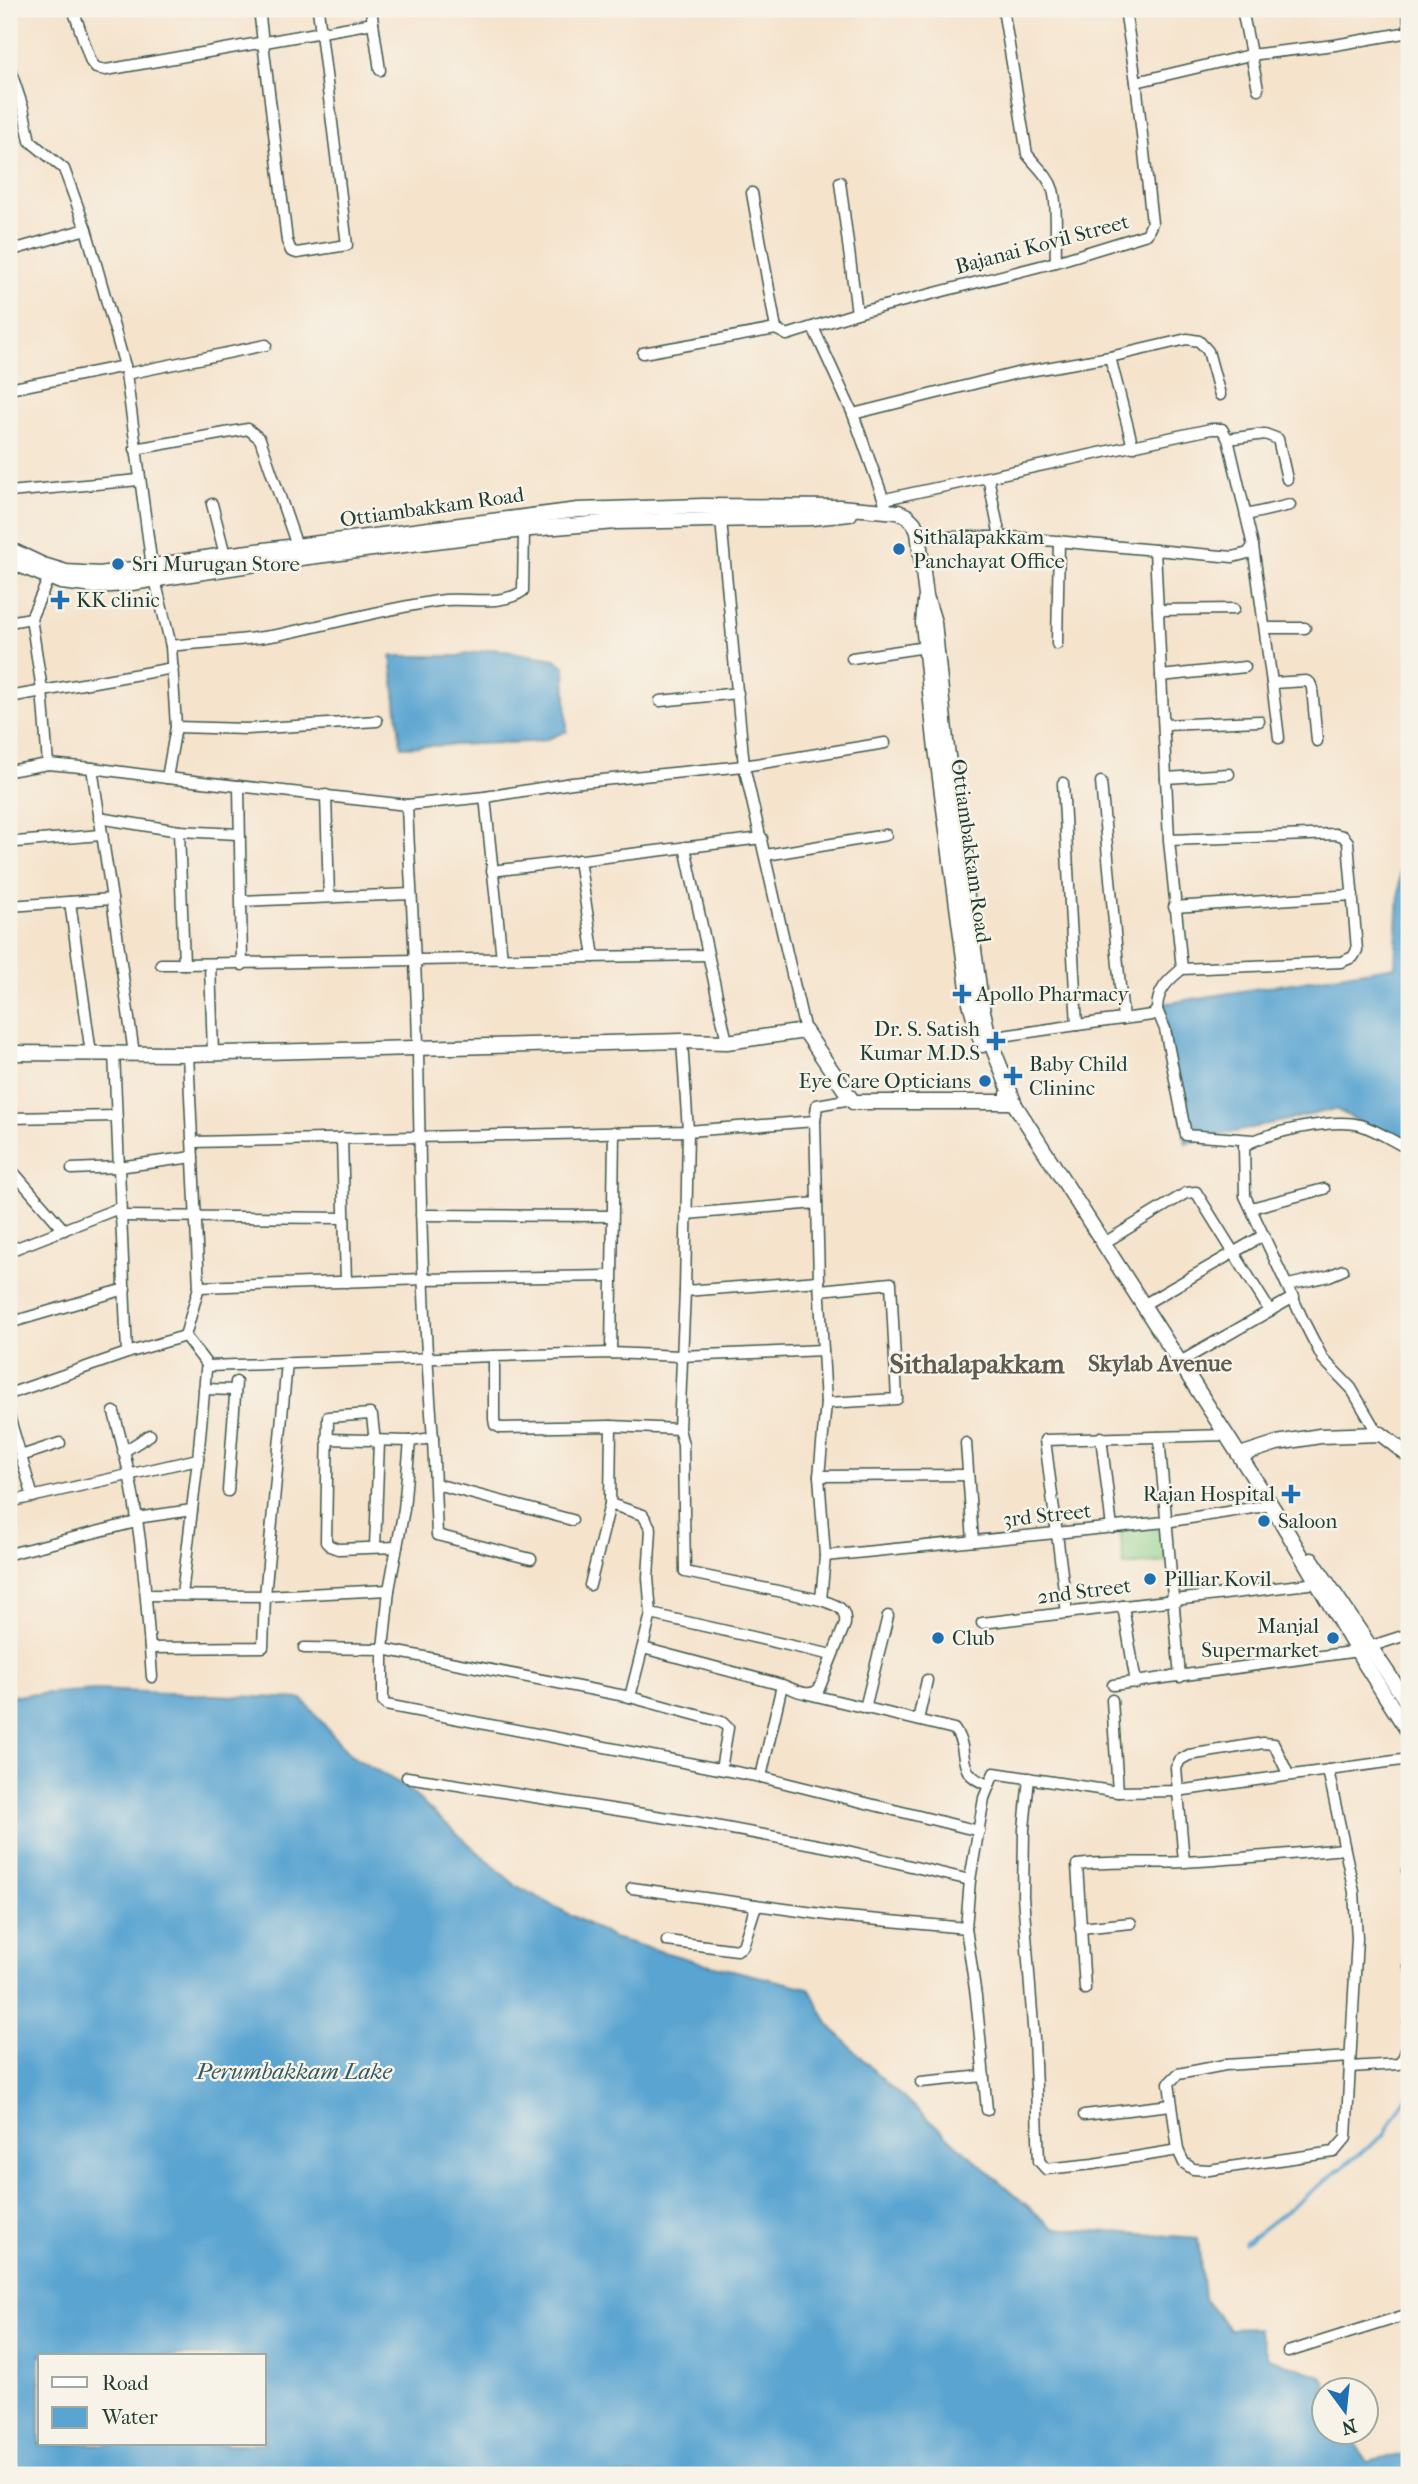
<svg xmlns="http://www.w3.org/2000/svg" width="1418" height="2484" viewBox="0 0 1418 2484" font-family="'IM FELL French Canon',serif">
<style>
.green{fill:#8acd85;stroke:#54855c;stroke-width:2}
.water{fill:#5aa4d1;stroke:#3c7082;stroke-width:2;fill-rule:evenodd}
.lines{fill:none;stroke-linecap:round;stroke-linejoin:round}
.stream{stroke:#5aa4d1;stroke-width:3.5}
.minor-casing{stroke:#3f564b;stroke-width:13}
.tertiary-casing{stroke:#3f564b;stroke-width:17}
.minor{stroke:#fff;stroke-width:10}
.tertiary{stroke:#fff;stroke-width:14}
.poi-dot{fill:#1f6fb2;stroke:#f7f3e8;stroke-width:2.5}
.labels{text-anchor:middle;dominant-baseline:central;stroke-width:5;stroke-linejoin:round;paint-order:stroke}
.street-label{font-size:21px;fill:#1f3d34;stroke:#f7f3e8}
.poi-label{font-size:21px;fill:#1f3d34;stroke:#f7f3e8;text-anchor:start}
.neighbourhood-label{font-size:23px;font-weight:bold;fill:#5e5c51;stroke:#f7f3e8}
.water-label{font-size:23px;font-style:italic;fill:#315c63;stroke:#f7f3e8}
.district-label{font-size:28px;font-weight:bold;fill:#5e5c51;stroke:#f7f3e8}
</style>
<rect width="100%" height="100%" fill="#f7f3e8"/>
<filter id="ink" filterUnits="userSpaceOnUse"><feTurbulence type="fractalNoise" baseFrequency=".0143" numOctaves="2"/><feDisplacementMap in="SourceGraphic" scale="14" xChannelSelector="R" yChannelSelector="G"/><feConvolveMatrix kernelMatrix="1 2 1 2 8 2 1 2 1" color-interpolation-filters="sRGB"/></filter>
<filter id="wash" filterUnits="userSpaceOnUse"><feTurbulence type="fractalNoise" baseFrequency=".00686" numOctaves="4" result="noise"/><feDisplacementMap in="SourceGraphic" scale="28" xChannelSelector="R" yChannelSelector="G"/><feGaussianBlur stdDeviation="1.57" result="paint"/><feColorMatrix in="noise" values="0 0 0 0 0 0 0 0 0 0 0 0 0 0 0 0 0 1.4 0 .05"/><feComposite in="paint" operator="in"/></filter>
<g filter="url(#wash)">
<rect width="100%" height="100%" fill="#f5e3cc"/>
<polygon class="green" points="1165,1526 1166,1562 1124,1566 1120,1530"/>
<g class="water">
<polygon points="493,649 555,659 565,667 567,731 545,740 529,742 401,747 391,656 458,656"/>
<polygon points="1409,713 1409,1146 1335,1109 1186,1143 1162,1004 1395,966"/>
<path d="M97 1690 302 1699 350 1755 404 1786 515 1885 613 1938 706 1964 809 1988 829 2025 885 2082 1053 2228 1198 2238 1204 2299 1229 2329 1258 2328 1268 2358 1322 2376 1328 2389 1324 2390V2432H1348L1367 2462 1409 2453V2475H9V1696ZM40 2356H264V2444H40Z"/>
</g>
<g class="lines">
<polyline class="stream" points="1245,2243 1384,2135 1409,2093"/>
</g>
</g>
<g filter="url(#ink)">
<g class="lines">
<g class="minor-casing">
<g id="minor">
<polyline points="73,9 91,62 96,68 106,70 373,23 371,9"/>
<polyline points="259,9 287,241 291,251 297,253 347,245 318,9"/>
<path d="M1003 9 1027 154C1036 166 1049 176 1053 190 1058 206 1055 243 1056 262"/>
<polyline points="1125,9 1136,82"/>
<polyline points="1242,9 1258,89"/>
<polyline points="1408,9 1409,28"/>
<polyline points="373,23 380,70"/>
<polyline points="9,66 23,108 30,141 64,169 86,229"/>
<polyline points="840,182 857,313"/>
<polyline points="752,193 776,329 787,335 857,313 1056,262 1147,234 1152,223 1136,82 1250,55 1335,45 1409,32"/>
<polyline points="9,251 86,229 125,366 152,567 171,646 176,727 167,778"/>
<polyline points="813,327 853,414 886,506"/>
<polyline points="643,353 776,329"/>
<polyline points="1110,357 1133,447"/>
<polyline points="126,374 266,345"/>
<polyline points="9,389 125,366"/>
<polyline points="853,414 1017,373 1110,357 1187,339 1199,341 1208,351 1220,395"/>
<polyline points="1228,439 1265,434 1278,439 1287,479"/>
<polyline points="135,449 248,429 260,439 297,546"/>
<polyline points="988,477 1000,537"/>
<polyline points="9,492 139,480"/>
<polyline points="885,499 1211,429 1222,429 1228,439 1253,546 1272,683"/>
<polyline points="212,504 225,555"/>
<polyline points="1246,515 1290,505"/>
<polyline points="721,520 744,766 805,1031"/>
<polyline points="919,537 1011,537 1233,557 1248,553 1253,546"/>
<polyline points="1155,550 1169,840 1182,969 1341,962 1353,957 1357,950 1348,842 1343,836 1335,834 1169,840"/>
<polyline points="1158,610 1234,609"/>
<polyline points="9,622 31,618"/>
<polyline points="1265,628 1305,628"/>
<polyline points="1057,644 1059,541"/>
<path d="M171 646C206 642 243 641 277 635 333 624 389 607 445 600 470 598 502 606 523 591L524 529"/>
<polyline points="852,658 926,647"/>
<polyline points="1161,676 1245,667"/>
<polyline points="9,697 173,668"/>
<polyline points="660,701 738,693"/>
<polyline points="1164,725 1259,721"/>
<polyline points="176,727 247,729 377,721"/>
<polyline points="1279,738 1272,683 1306,681 1310,683 1312,688 1317,741"/>
<polyline points="48,764 42,690 31,618 51,573"/>
<polyline points="9,771 48,764 92,768 167,778 407,805 485,797 572,783 744,766 885,743"/>
<polyline points="1166,778 1229,774"/>
<polyline points="1101,782 1123,1019"/>
<path d="M1063 783 1077 1025 1152 1015 1157 1010C1157 991 1167 981 1182 969"/>
<polyline points="239,786 242,965"/>
<polyline points="326,795 329,897"/>
<polyline points="485,797 502,959"/>
<path d="M407 805C410 886 417 968 418 1050 420 1179 422 1308 433 1438L410 1441 404 1509 389 1590 383 1649V1702L386 1705 761 1777 979 1831"/>
<polyline points="99,818 179,831 184,964 707,955"/>
<polyline points="179,831 238,834"/>
<polyline points="16,842 101,835"/>
<polyline points="685,847 727,1042"/>
<polyline points="766,855 886,835"/>
<polyline points="579,860 594,957"/>
<polyline points="492,871 762,838"/>
<polyline points="112,899 134,1054"/>
<polyline points="242,901 411,894"/>
<polyline points="70,902 91,1054"/>
<polyline points="9,906 112,899 92,768"/>
<polyline points="1174,907 1353,895"/>
<polyline points="161,964 184,964"/>
<polyline points="210,965 213,1053"/>
<polyline points="1157,1010 1165,1029 1186,1135 1253,1140"/>
<polyline points="989,1038 1077,1025"/>
<polyline points="682,1041 688,1131 685,1291 679,1429 683,1444 685,1572 821,1600 825,1556 819,1476 826,1403 819,1281 815,1121 817,1105 851,1099"/>
<polyline points="114,1053 127,1353"/>
<polyline points="9,1118 116,1116"/>
<polyline points="342,1138 346,1282"/>
<polyline points="193,1142 688,1131 815,1121"/>
<polyline points="9,1167 64,1230"/>
<polyline points="72,1169 118,1167 193,1157"/>
<polyline points="1251,1208 1324,1189"/>
<polyline points="686,1214 817,1203"/>
<polyline points="421,1215 612,1216"/>
<polyline points="120,1216 344,1218"/>
<polyline points="1104,1243 1186,1193 1196,1192 1270,1311"/>
<polyline points="9,1251 119,1208"/>
<polyline points="1288,1285 1329,1276 1343,1270"/>
<polyline points="199,1287 424,1279 610,1276"/>
<polyline points="820,1290 891,1283 897,1399 826,1403"/>
<polyline points="685,1291 819,1281"/>
<polyline points="1143,1305 1264,1235"/>
<polyline points="9,1323 125,1289"/>
<polyline points="185,1336 199,1287 188,1054"/>
<polyline points="611,1353 614,1132"/>
<polyline points="494,1356 494,1419 495,1425 501,1428 611,1426 679,1429"/>
<polyline points="1180,1362 1294,1297"/>
<polyline points="208,1366 494,1356 611,1353 680,1356 823,1350"/>
<polyline points="204,1389 235,1390"/>
<polyline points="9,1394 127,1353 185,1336"/>
<path d="M114 1412C119 1433 125 1453 129 1474 143 1541 147 1610 152 1677"/>
<polyline points="9,1416 33,1497"/>
<polyline points="611,1426 610,1504 643,1515 651,1529 648,1578 651,1614 630,1697"/>
<path d="M1378 1434 1351 1388 1323 1359 1304 1322 1245 1196 1244 1146C1267 1132 1333 1118 1360 1125 1377 1130 1394 1142 1409 1149"/>
<polyline points="1101,1437 1112,1528"/>
<polyline points="1159,1437 1180,1677"/>
<polyline points="433,1438 437,1535 531,1559"/>
<polyline points="327,1439 410,1441"/>
<polyline points="375,1442 372,1416 370,1414 328,1417 326,1542 330,1546 338,1549 397,1547"/>
<polyline points="966,1443 973,1541"/>
<polyline points="123,1452 150,1435"/>
<polyline points="21,1456 60,1443"/>
<polyline points="819,1476 968,1475"/>
<polyline points="436,1484 572,1520"/>
<polyline points="228,1491 236,1382"/>
<polyline points="9,1502 198,1459"/>
<polyline points="136,1518 192,1510"/>
<polyline points="375,1547 379,1442"/>
<polyline points="9,1554 136,1522"/>
<polyline points="825,1556 1165,1522 1271,1505"/>
<polyline points="590,1585 610,1504"/>
<polyline points="146,1595 265,1596 389,1590"/>
<polyline points="182,1595 198,1459 206,1370 208,1366 185,1336"/>
<polyline points="1123,1606 1136,1683"/>
<polyline points="1067,1613 1045,1440 1227,1435"/>
<polyline points="651,1614 832,1655"/>
<polyline points="982,1623 1317,1583"/>
<polyline points="1372,1646 1409,1634"/>
<polyline points="150,1648 263,1647 265,1596 287,1363"/>
<polyline points="304,1648 383,1649 630,1697 722,1722 728,1728 721,1769"/>
<polyline points="643,1648 782,1685 761,1777"/>
<path d="M782 1685C794 1689 809 1699 819 1689L845 1624C847 1607 835 1605 821 1600"/>
<polyline points="1113,1685 1358,1651"/>
<path d="M808 1694 954 1729C972 1752 952 1773 989 1785"/>
<polyline points="1112,1700 1118,1792"/>
<polyline points="865,1708 888,1616"/>
<polyline points="918,1720 927,1680"/>
<polyline points="1328,1770 1354,1892 1357,1938 1346,2138 1334,2152 1209,2170 1193,2169 1184,2163 1178,2150 1169,2083 1178,2074 1225,2065 1350,2057"/>
<polyline points="407,1777 694,1822 839,1849 970,1880"/>
<polyline points="1029,1778 1024,1829 1023,1896 1034,2039 1039,2161 1046,2169 1093,2164 1178,2150"/>
<polyline points="1184,1862 1176,1768 1180,1760 1189,1755 1263,1743 1274,1744 1288,1774"/>
<polyline points="1407,1871 1409,1871"/>
<polyline points="632,1888 836,1916 966,1928"/>
<polyline points="1080,1928 1131,1923"/>
<polyline points="667,1941 737,1950 743,1946 756,1905"/>
<polyline points="1409,1967 1409,1958"/>
<path d="M1085 1989 1077 1865C1112 1860 1148 1864 1184 1862 1237 1859 1291 1854 1344 1849"/>
<path d="M1350 2067 1399 2064C1409 2053 1408 2035 1409 2021"/>
<polyline points="921,2082 984,2076"/>
<polyline points="987,2110 976,1996 966,1928 970,1880 984,1798 994,1773 1118,1792 1177,1791 1409,1759"/>
<polyline points="1084,2115 1171,2105"/>
<polyline points="1288,2352 1409,2314"/>
</g>
</g>
<g class="tertiary-casing">
<g id="tertiary">
<polyline points="9,549 43,565 66,572 100,574 225,555 578,510 703,506 839,507 898,512 907,516 914,523 918,532 926,596 934,622 946,741 981,1002 989,1038 1014,1102"/>
<polyline points="9,561 61,582 95,586 125,584 277,561 531,529 615,522 811,518 850,514"/>
<polyline points="925,601 923,623 935,741 970,1003 982,1045"/>
<polyline points="9,1053 188,1054 682,1041 727,1042 805,1031 853,1102 1014,1102"/>
<polyline points="1008,1094 1275,1511 1365,1664 1409,1733"/>
<polyline points="1240,1455 1277,1443 1320,1436 1381,1434 1409,1456"/>
<polyline points="1312,1560 1409,1705"/>
</g>
</g>
<use href="#minor" class="minor"/>
<use href="#tertiary" class="tertiary"/>
</g>
</g>
<g class="poi-dot">
<circle cx="899" cy="549" r="7"/>
<circle cx="118" cy="564" r="7"/>
<path d="M56.5 589.5h7v7h7v7h-7v7h-7v-7h-7v-7h7z"/>
<path d="M958.5 983.5h7v7h7v7h-7v7h-7v-7h-7v-7h7z"/>
<path d="M992.5 1030.5h7v7h7v7h-7v7h-7v-7h-7v-7h7z"/>
<path d="M1009.5 1065.5h7v7h7v7h-7v7h-7v-7h-7v-7h7z"/>
<circle cx="985" cy="1081" r="7"/>
<path d="M1287.5 1483.5h7v7h7v7h-7v7h-7v-7h-7v-7h7z"/>
<circle cx="1264" cy="1521" r="7"/>
<circle cx="1150" cy="1579" r="7"/>
<circle cx="938" cy="1638" r="7"/>
<circle cx="1333" cy="1638" r="7"/>
</g>
<g class="labels">
<g class="street-label">
<text transform="translate(1042 244) rotate(-15)">Bajanai Kovil Street</text>
<text transform="translate(432 507) rotate(-8)">Ottiambakkam Road</text>
<text transform="translate(971 851) rotate(82)">Ottiambakkam Road</text>
<text transform="translate(1047 1515) rotate(-6)">3rd Street</text>
<text transform="translate(1084 1591) rotate(-7)">2nd Street</text>
</g>
<g class="poi-label">
<text x="913" y="537">Sithalapakkam<tspan x="913" dy="24">Panchayat Office</tspan></text>
<text x="132" y="564">Sri Murugan Store</text>
<text x="76" y="600">KK clinic</text>
<text x="976" y="994">Apollo Pharmacy</text>
<text x="980" y="1029" text-anchor="end">Dr. S. Satish<tspan x="980" dy="24">Kumar M.D.S</tspan></text>
<text x="1029" y="1064">Baby Child<tspan x="1029" dy="24">Clininc</tspan></text>
<text x="971" y="1081" text-anchor="end">Eye Care Opticians</text>
<text x="1275" y="1494" text-anchor="end">Rajan Hospital</text>
<text x="1278" y="1521">Saloon</text>
<text x="1164" y="1579">Pilliar Kovil</text>
<text x="1319" y="1626" text-anchor="end">Manjal<tspan x="1319" dy="24">Supermarket</tspan></text>
<text x="952" y="1638">Club</text>
</g>
<g class="neighbourhood-label">
<text x="1160" y="1363">Skylab Avenue</text>
</g>
<g class="water-label">
<text x="294" y="2071">Perumbakkam Lake</text>
</g>
<g class="district-label">
<text x="977" y="1363">Sithalapakkam</text>
</g>
</g>
<rect width="1418" height="2484" fill="none" stroke="#f7f3e8" stroke-width="35"/>
<rect x="38" y="2354" width="228" height="91" fill="#f7f3e8" stroke="#a1aaa0" stroke-width="2"/>
<rect x="52" y="2377" width="35" height="10" fill="#ffffff" stroke="#a1aaa0" stroke-width="2"/>
<text x="102" y="2390" font-size="21" fill="#1f3d34">Road</text>
<rect x="52" y="2407" width="35" height="21" fill="#5aa4d1" stroke="#a1aaa0" stroke-width="2"/>
<text x="102" y="2424" font-size="21" fill="#1f3d34">Water</text>
<g transform="translate(1345 2411) rotate(165)"><circle r="33" fill="#f7f3e8" stroke="#a1aaa0" stroke-width="2"/>
<path d="M0-5L12 26L0 18L-12 26Z" fill="#1f6fb2"/>
<text y="-10" font-size="19" font-weight="bold" text-anchor="middle" fill="#1f3d34">N</text>
</g>
</svg>
